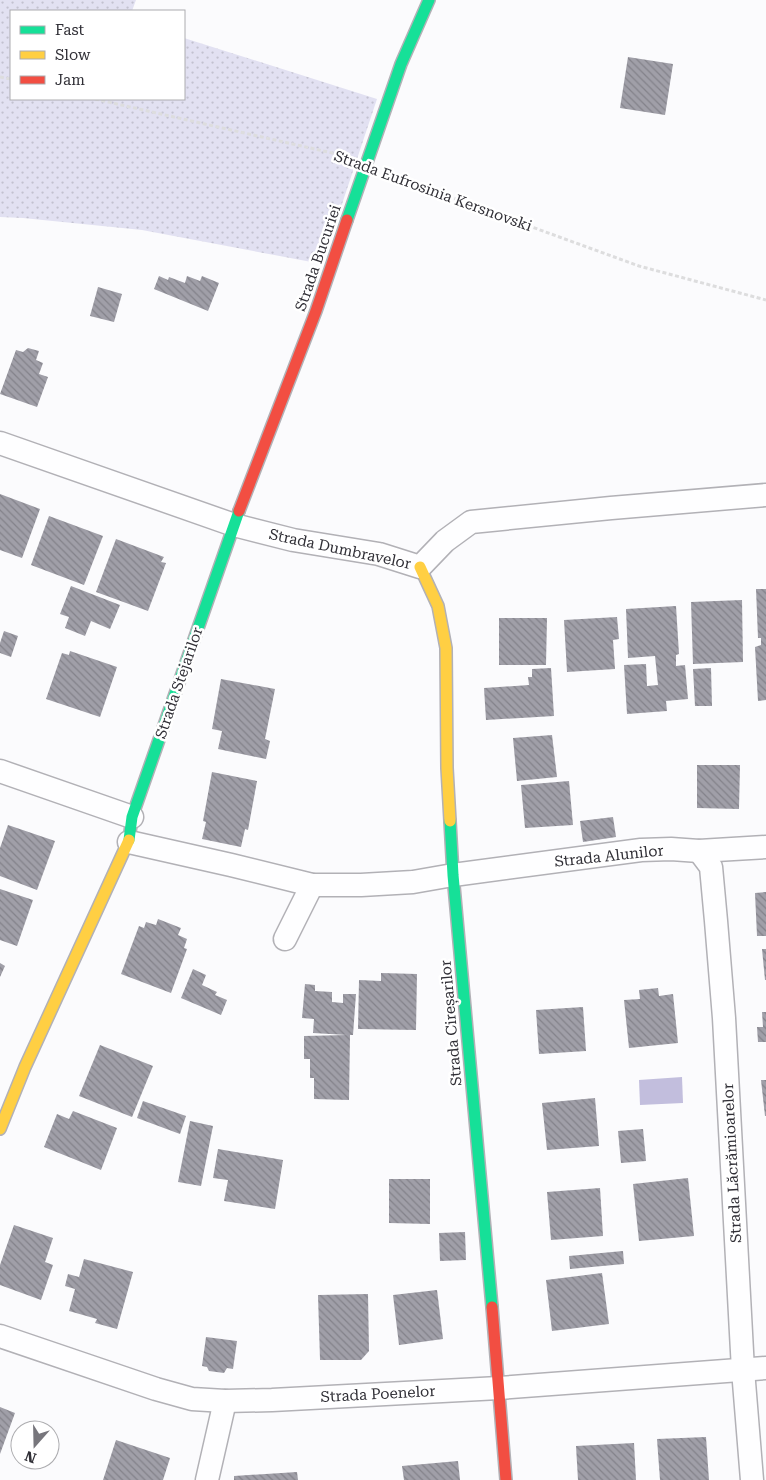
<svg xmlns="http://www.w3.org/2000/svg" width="766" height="1480" viewBox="0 0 766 1480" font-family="'Roboto Serif',serif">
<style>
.green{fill:url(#green-dots)}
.water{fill:#c2bedd}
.building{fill:url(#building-back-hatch)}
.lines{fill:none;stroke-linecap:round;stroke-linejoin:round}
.street-casing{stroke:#b2b1b6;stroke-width:25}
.fast-casing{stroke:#b2b1b6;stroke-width:14}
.slow-casing{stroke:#b2b1b6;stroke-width:14}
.jam-casing{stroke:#b2b1b6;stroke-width:14}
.path{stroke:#ddddde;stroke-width:3;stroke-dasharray:4 2.5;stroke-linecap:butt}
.street{stroke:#fefeff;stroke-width:22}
.fast{stroke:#16e098;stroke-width:11}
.slow{stroke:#ffcf43;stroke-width:11}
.jam{stroke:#f24e42;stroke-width:11}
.labels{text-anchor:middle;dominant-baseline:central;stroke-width:5;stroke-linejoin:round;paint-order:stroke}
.street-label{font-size:15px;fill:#302f36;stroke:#fff}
</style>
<defs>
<pattern id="green-dots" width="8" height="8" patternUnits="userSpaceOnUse" patternTransform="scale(1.25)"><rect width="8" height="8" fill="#e2e1f2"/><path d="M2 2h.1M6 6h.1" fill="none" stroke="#c2c1d0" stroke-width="1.8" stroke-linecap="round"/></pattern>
<pattern id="building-back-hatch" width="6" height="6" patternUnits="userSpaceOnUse" patternTransform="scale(1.25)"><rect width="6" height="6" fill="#a09fa8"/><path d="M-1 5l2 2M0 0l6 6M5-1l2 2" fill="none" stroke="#83828a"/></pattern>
</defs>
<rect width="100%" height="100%" fill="#fbfbfd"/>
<polygon class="green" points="0,0 136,0 132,11 11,11 11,99 184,99 184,38 377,99 322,264 142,230 23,218 0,217"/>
<polygon class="water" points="682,1077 683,1103 640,1105 639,1080"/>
<g class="building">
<polygon points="628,57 673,64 665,115 620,108"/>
<polygon points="159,276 168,280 169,277 185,283 187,276 200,281 202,276 219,283 208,311 154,289"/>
<polygon points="98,287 122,294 114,322 90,316"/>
<polygon points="28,348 39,351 36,360 43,363 39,374 48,377 37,407 0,394 16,350 23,352"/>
<polygon points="0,494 40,509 22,558 0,550"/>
<polygon points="49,516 103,536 84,585 31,565"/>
<polygon points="116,539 164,557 161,562 166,563 148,611 96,592"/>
<polygon points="71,586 120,605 110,629 91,621 85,636 65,628 69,617 60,614"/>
<polygon points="756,589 766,589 766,700 758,701 755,647 761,645 761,638 758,638"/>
<polygon points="742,600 743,662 693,664 691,602"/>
<polygon points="676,606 679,654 676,655 676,666 685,665 688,699 666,701 667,711 627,714 624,665 646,664 647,686 658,685 655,656 628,658 626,609"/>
<polygon points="617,617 619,639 613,640 615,669 567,672 564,620"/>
<polygon points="499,618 547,618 546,665 499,665"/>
<polygon points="4,631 18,636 11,657 0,653 0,643"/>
<polygon points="70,651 117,667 100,717 46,699 62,653 69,655"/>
<polygon points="551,668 554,716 486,720 484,688 529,685 528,677 532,677 532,669"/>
<polygon points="711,668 712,706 695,706 693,669"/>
<polygon points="221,679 275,689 265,739 270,741 266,759 218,749 222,731 212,729"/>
<polygon points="552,735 557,777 517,781 513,738"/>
<polygon points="697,765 740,765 739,809 697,808"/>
<polygon points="212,772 257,781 248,830 245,829 241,847 202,839 206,822 203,821"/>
<polygon points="569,781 573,825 525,828 521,785"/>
<polygon points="613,817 616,837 583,842 580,821"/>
<polygon points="8,825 55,841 37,890 0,876 0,848"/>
<polygon points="0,889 33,900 17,946 0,940"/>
<polygon points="766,892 766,936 757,936 755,893"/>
<polygon points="158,919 181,928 178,935 187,939 184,948 187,949 171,993 121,974 139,926 144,928 146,922 156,925"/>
<polygon points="762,949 766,949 766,980 765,980"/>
<polygon points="0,963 5,966 0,977"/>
<polygon points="193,969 206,975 202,985 217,992 215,995 227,1000 221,1015 181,998"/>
<polygon points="381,973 417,974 416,1030 358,1029 359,980 381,981"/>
<polygon points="305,984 315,985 315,991 332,992 332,1002 343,1003 343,994 356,994 353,1035 350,1035 349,1100 314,1099 314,1078 310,1078 310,1059 304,1059 304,1036 347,1035 313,1033 314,1019 302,1018"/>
<polygon points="658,988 659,996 673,994 678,1043 629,1048 624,1000 640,999 639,990"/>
<polygon points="583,1007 586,1051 539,1054 536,1010"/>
<polygon points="762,1012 766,1012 766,1042 758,1042 757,1027 763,1027"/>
<polygon points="100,1045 153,1066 132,1117 79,1096"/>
<polygon points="761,1080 766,1080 766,1116 765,1116"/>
<polygon points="595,1098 599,1146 547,1150 542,1103"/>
<polygon points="143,1101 186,1116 180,1134 137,1118"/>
<polygon points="73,1111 117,1128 101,1170 44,1147 57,1114 69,1119"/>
<polygon points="190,1121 213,1126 201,1186 178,1182"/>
<polygon points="643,1129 646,1161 621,1163 618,1131"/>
<polygon points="218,1149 283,1160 275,1209 224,1201 228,1180 213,1178"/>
<polygon points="688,1178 694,1236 639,1241 633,1184"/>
<polygon points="389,1179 430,1179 430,1224 389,1223"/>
<polygon points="600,1188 603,1236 551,1240 547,1192"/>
<polygon points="14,1225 53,1238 45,1262 53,1265 41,1300 0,1285 0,1265"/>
<polygon points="465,1232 466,1260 440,1261 439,1233"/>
<polygon points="623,1251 624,1264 570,1269 569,1256"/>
<polygon points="84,1259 133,1272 117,1329 95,1323 97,1319 69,1311 75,1289 65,1286 68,1274 79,1277"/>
<polygon points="602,1273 609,1324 552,1331 546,1280"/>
<polygon points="437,1290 443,1339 399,1345 393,1295"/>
<polygon points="368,1294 369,1351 361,1360 320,1360 318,1295"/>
<polygon points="206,1337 237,1341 233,1369 227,1368 224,1373 209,1371 207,1367 202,1366"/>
<polygon points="0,1407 15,1413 0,1454"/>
<polygon points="706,1437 709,1480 660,1480 657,1439"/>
<polygon points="116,1440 170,1458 163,1480 103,1480"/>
<polygon points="634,1443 636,1480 578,1480 576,1446"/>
<polygon points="458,1461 460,1480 404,1480 402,1466"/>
<polygon points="297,1472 298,1480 234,1480 234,1476"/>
</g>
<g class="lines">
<g class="street-casing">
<g id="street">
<polyline points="0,443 234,525 293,540 379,554 420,567 445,541 471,522 611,508 766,495"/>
<polyline points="0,771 132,817"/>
<polyline points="129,842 231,865 312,885 361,885 413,882 453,875 641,850 671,849 699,851 766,847"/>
<polyline points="699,851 711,867 716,921 724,1018 743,1370 752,1480"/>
<polyline points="285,939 312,885"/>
<polyline points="0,1336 156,1389 192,1399 225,1401 272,1400 499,1388 766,1368"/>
<polyline points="207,1480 225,1401"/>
</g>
</g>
<g class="fast-casing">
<g id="fast">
<polyline points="347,220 401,64 429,0"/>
<polyline points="450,821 453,875 492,1307"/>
<polyline points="129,840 132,817 239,511"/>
</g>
</g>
<g class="slow-casing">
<g id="slow">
<polyline points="420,567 438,606 446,648 447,768 450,821"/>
<polyline points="0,1129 25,1067 129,840"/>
</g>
</g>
<g class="jam-casing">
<g id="jam">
<polyline points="239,511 316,311 347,220"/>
<polyline points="492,1307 506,1480"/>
</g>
</g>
<g class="path">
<polyline points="0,77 11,79"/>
<polyline points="95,99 341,155"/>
<polyline points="394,174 466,203 639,266 766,300"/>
</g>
<use href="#street" class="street"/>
<use href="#fast" class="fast"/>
<use href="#slow" class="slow"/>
<use href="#jam" class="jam"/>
</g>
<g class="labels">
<g class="street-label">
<text transform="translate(433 191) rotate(20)">Strada Eufrosinia Kersnovski</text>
<text transform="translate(318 258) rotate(-71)">Strada Bucuriei</text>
<text transform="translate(340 549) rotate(12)">Strada Dumbravelor</text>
<text transform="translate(179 683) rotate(-71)">Strada Stejarilor</text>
<text transform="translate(609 856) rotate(-6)">Strada Alunilor</text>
<text transform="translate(451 1023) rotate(-95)">Strada Cireșarilor</text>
<text transform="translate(732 1163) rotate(-93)">Strada Lăcrămioarelor</text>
<text transform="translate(378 1394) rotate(-3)">Strada Poenelor</text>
</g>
</g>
<rect x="10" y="10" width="175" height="90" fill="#ffffff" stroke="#acacaf"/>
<rect x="20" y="26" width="25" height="8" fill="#16e098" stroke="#acacaf"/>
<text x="55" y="35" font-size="15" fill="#302f36">Fast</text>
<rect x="20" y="51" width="25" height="8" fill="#ffcf43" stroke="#acacaf"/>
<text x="55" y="60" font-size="15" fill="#302f36">Slow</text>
<rect x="20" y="76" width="25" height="8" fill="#f24e42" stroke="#acacaf"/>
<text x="55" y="85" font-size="15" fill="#302f36">Jam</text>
<g transform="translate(35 1445) rotate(200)"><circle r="24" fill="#ffffff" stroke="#acacaf"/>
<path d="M0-4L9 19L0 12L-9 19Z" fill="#77767c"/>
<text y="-8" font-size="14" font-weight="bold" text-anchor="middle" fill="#302f36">N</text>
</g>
</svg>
